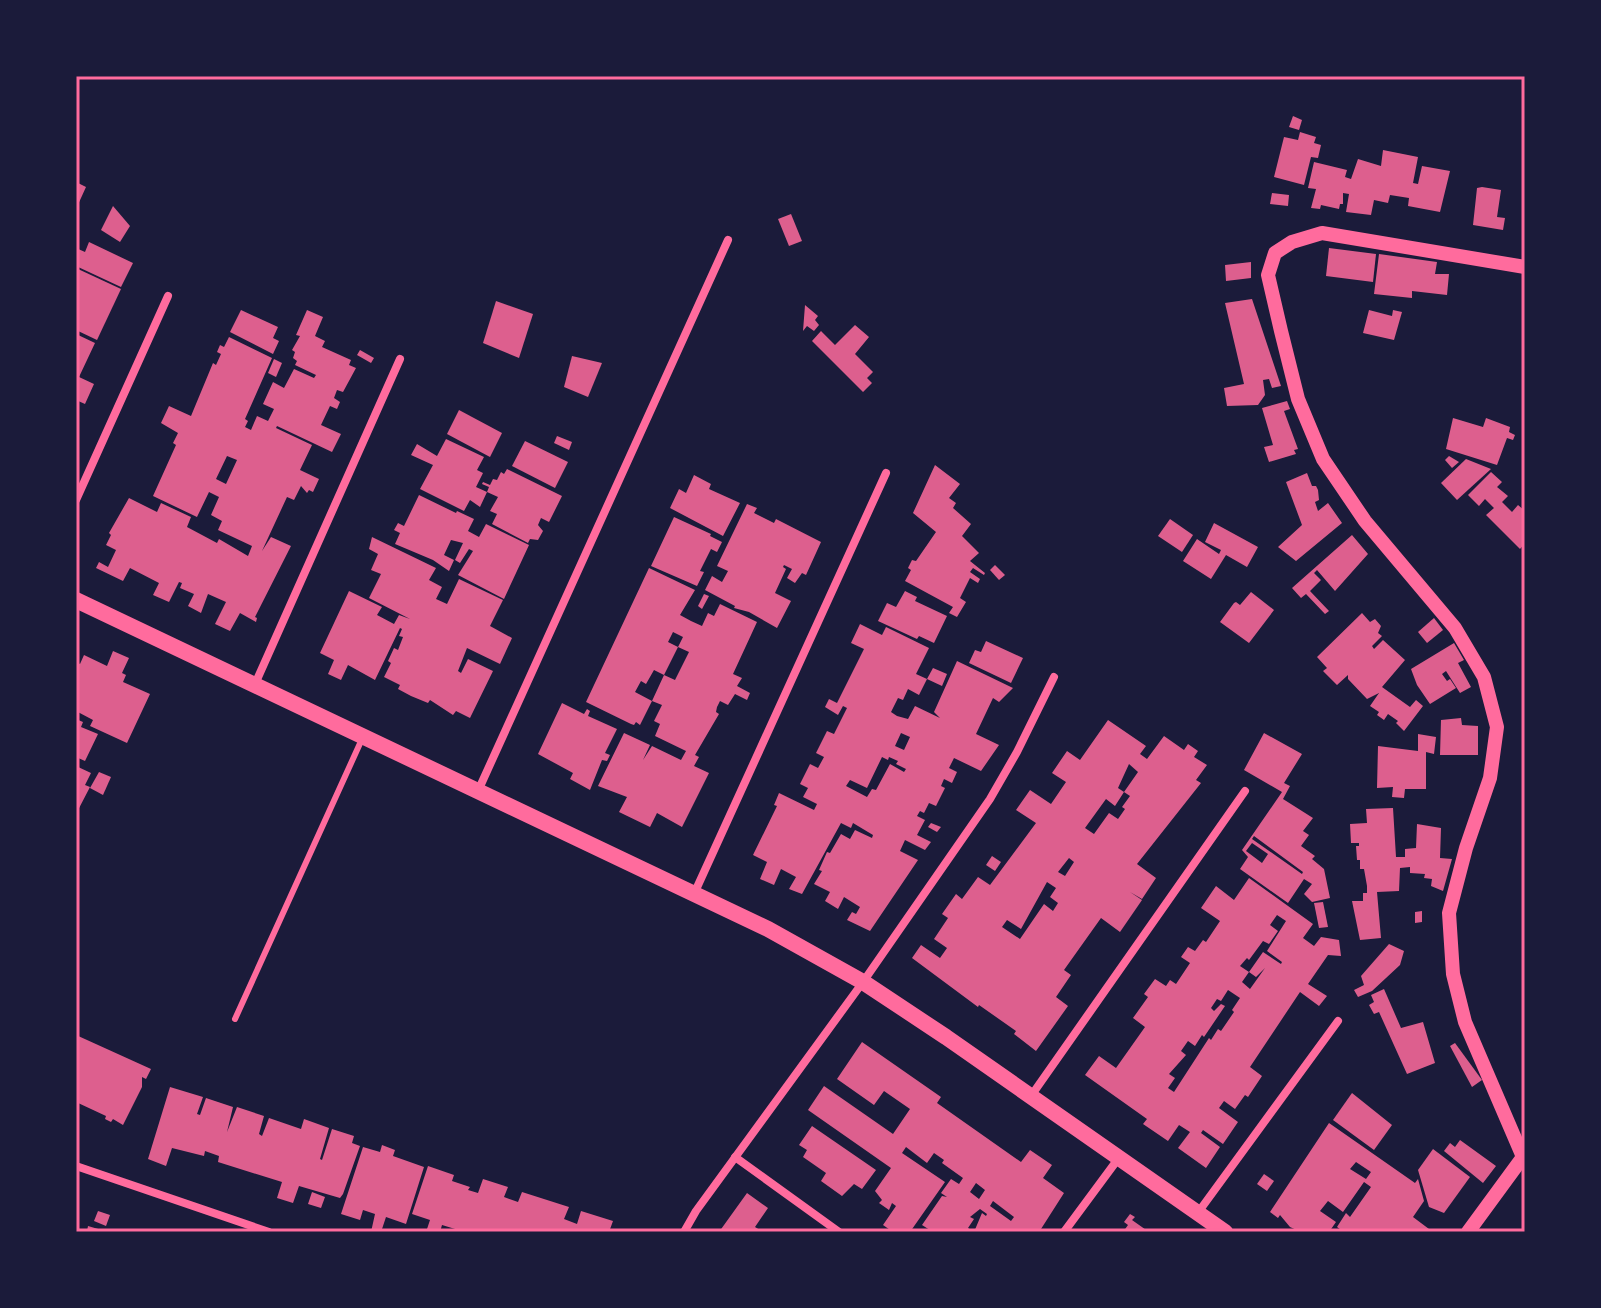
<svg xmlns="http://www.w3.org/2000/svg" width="1601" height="1308" viewBox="0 0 1601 1308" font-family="Quicksand,sans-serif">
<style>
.building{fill:#dd5f8e;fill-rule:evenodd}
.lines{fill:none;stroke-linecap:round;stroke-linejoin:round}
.service{stroke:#ff6b9d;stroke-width:6}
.minor{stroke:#ff6b9d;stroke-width:8}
.tertiary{stroke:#ff6b9d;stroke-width:14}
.secondary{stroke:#ff6b9d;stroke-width:16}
.neatline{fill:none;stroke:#ff6b9d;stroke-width:3}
</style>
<rect width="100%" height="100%" fill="#1b1b3a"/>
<g class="building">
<polygon points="1293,116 1302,120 1299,130 1289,127"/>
<polygon points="1300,132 1316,137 1314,143 1321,145 1318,158 1311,157 1304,185 1274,177 1284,137 1298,140"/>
<polygon points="1383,150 1418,157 1413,183 1418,184 1422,166 1450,171 1440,212 1408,206 1409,198 1390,195 1388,203 1374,200 1371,215 1346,212 1349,194 1343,193 1343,204 1340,204 1339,209 1321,205 1320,209 1311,208 1316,189 1308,188 1314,162 1347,170 1345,177 1351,179 1358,159 1381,166"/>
<polygon points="76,182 86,187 76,209"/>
<polygon points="1482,187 1501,190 1497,217 1505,218 1503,230 1473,225 1477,188"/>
<polygon points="1272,193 1289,195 1288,206 1270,204"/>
<polygon points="113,206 130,226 120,242 101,230"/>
<polygon points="791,214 802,241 789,246 778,219"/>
<polygon points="89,242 133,263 121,287 76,266 76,248 85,252"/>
<polygon points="1329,248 1376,254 1373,282 1326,276"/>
<polygon points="1379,254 1437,262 1435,274 1449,274 1447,295 1412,291 1412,298 1374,294"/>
<polygon points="1251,262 1251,278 1226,281 1225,265"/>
<polygon points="78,269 121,289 97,340 76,330 76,274"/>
<polygon points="1252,299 1281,386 1272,388 1269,379 1263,380 1265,395 1258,405 1227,406 1224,388 1244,384 1225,303"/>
<polygon points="496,301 533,314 519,358 483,343"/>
<polygon points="805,305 818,316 815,320 819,325 814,331 807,326 803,331"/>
<polygon points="241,310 278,327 273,338 279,341 273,354 230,332"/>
<path d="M307 310 323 317 315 336 325 341 322 347 351 360 349 365 356 368 343 392 337 390 334 398 340 402 337 409 330 406 321 425 341 434 332 452 277 426 276 428 312 445 300 470 319 479 313 492 309 490 307 493 301 486 294 500 287 497 262 551 271 537 291 546 255 617 257 618 256 622 240 613 230 631 215 624 226 602 208 594 201 613 188 606 194 594 180 588 182 583 179 582 169 602 153 595 159 583 130 568 123 581 96 568 99 562 108 567 116 550 106 545 111 535 109 533 129 498 157 512 161 503 191 517 187 527 217 543 219 539 248 556 252 546 218 530 222 521 211 515 219 497 209 492 197 517 153 496 176 445 173 443 178 433 161 423 169 406 191 416 213 363 216 365 221 354 217 352 220 345 224 347 229 337 272 358 245 419 248 421 245 427 251 430 257 416 268 421 274 409 263 404 273 382 284 388 294 369 314 378 316 375 295 365 297 361 293 358 295 352 292 350 300 336 296 335ZM227 456 237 460 226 484 216 479Z"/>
<polygon points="1369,310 1392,316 1393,310 1402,312 1394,340 1363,333"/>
<polygon points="855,325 869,337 855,354 873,372 867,378 872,383 863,392 812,341 821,331 835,345"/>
<polygon points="76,334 95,343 79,377 94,384 85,404 76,400"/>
<polygon points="360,350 374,358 371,363 357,355"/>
<polygon points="572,356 602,363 588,397 564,387"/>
<polygon points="274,359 282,363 276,377 268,373"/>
<polygon points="1287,401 1290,409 1284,411 1298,449 1294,450 1296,454 1269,462 1264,447 1273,445 1262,408"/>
<polygon points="459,410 502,433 490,457 447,434"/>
<polygon points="1453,418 1483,427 1486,418 1510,427 1509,432 1515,435 1513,440 1507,438 1497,465 1446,449"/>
<polygon points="557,436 572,442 569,450 554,443"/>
<polygon points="446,439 484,457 477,470 483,473 476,487 487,492 489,487 482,484 483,482 490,485 493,479 497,480 501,472 504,474 507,469 562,496 549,522 541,518 538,525 543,531 538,540 530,539 528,543 492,524 497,514 490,511 498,497 487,492 480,507 470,500 464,511 420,489 433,465 411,455 417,444 437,456"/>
<polygon points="525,441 568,462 555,488 512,466"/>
<polygon points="1449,456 1459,462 1452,468 1445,460"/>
<polygon points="1466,459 1491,469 1457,500 1441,483"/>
<polygon points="935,465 960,484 949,498 956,503 953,508 971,524 962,536 979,553 970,561 985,573 984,575 973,568 970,572 980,579 978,583 970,578 960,598 966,602 957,617 949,613 953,607 905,581 911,570 908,568 912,560 916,561 936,532 913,513"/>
<polygon points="1491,472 1502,482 1497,487 1508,496 1502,502 1512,512 1518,505 1525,511 1525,543 1520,549 1486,515 1494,508 1485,499 1479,506 1468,495"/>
<polygon points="1307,473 1312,486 1316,486 1318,490 1319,500 1315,502 1318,511 1328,503 1342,523 1296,561 1278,547 1302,525 1286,482"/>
<polygon points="694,475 711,484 709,489 740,503 723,536 670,508 679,489 686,493"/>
<polygon points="419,495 456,513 457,511 474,519 468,531 479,537 486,524 529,545 504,599 458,575 473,551 469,549 460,563 455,560 463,543 451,540 444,555 454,560 449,571 433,560 395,544 400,533 394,530 398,523 404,526"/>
<polygon points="747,504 757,508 754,513 774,523 776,519 821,542 806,575 802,573 795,583 787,578 792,569 784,565 783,567 786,569 775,593 791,601 777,628 749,612 734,608 735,606 705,590 712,576 722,582 728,571 717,566"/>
<polygon points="674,517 711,534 710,536 722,542 717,552 711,549 700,571 704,572 697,586 651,566"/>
<polygon points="1170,519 1193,535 1182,552 1158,536"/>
<polygon points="1214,523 1258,547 1247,567 1226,555 1211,579 1183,561 1197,539 1219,554 1221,550 1205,542"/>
<polygon points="1352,535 1368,554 1335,591 1317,570 1314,573 1321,580 1310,591 1329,611 1325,614 1306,594 1301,598 1292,588"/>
<polygon points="372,537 436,568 429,580 442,587 436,599 447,604 459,579 503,600 490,626 512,638 500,664 467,648 458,671 461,673 468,659 493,671 470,718 456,711 453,715 430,700 428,703 411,696 398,689 400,685 384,677 391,663 388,661 394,648 398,650 403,637 399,636 402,629 400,628 375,680 348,665 341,680 328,674 334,660 320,653 349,591 382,607 377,615 394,624 399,615 410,619 369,598 381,574 371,570 378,554 369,549"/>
<polygon points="995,565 1005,575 999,580 990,570"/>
<polygon points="649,568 695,590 680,615 691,621 702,626 708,613 714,616 720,604 757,622 733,674 742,678 737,686 750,693 747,700 735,694 728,705 720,701 717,707 716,712 719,714 695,755 699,757 694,766 709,773 682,827 657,813 650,827 619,812 627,797 598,786 624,733 650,745 643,760 652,746 681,760 686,751 655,736 660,724 654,721 662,705 652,701 664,675 675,680 689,652 678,647 683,637 673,632 668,642 678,647 664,675 654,670 646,684 641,681 635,692 652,701 640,725 636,722 634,725 631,724 586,702"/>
<polygon points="905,591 917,597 915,601 947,616 934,643 919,636 917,639 878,621 887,603 896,607"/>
<polygon points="1251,592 1274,610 1249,643 1220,622 1234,603 1236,602 1240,605"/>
<polygon points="704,594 709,596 702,609 698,606"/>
<polygon points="1362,613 1370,622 1375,619 1381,626 1378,633 1382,636 1372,646 1374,649 1383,640 1405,660 1382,687 1410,707 1416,700 1423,706 1404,731 1396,723 1398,721 1388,714 1384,720 1377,715 1379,712 1370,706 1379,693 1367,699 1348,679 1348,675 1337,685 1323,671 1327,668 1317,657"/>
<polygon points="1434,618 1443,630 1427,643 1418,632"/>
<path d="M860 624 882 635 886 627 929 648 916 674 927 679 919 695 908 689 903 700 898 698 891 712 897 716 908 719 915 706 940 718 934 712 957 661 1013 688 999 702 993 698 976 734 999 745 981 771 954 758 949 768 957 772 952 783 944 779 941 786 945 788 936 806 929 803 924 813 920 811 917 816 925 820 917 835 931 842 925 850 905 840 900 851 918 860 870 931 847 920 852 912 856 914 860 907 844 897 838 909 825 901 830 892 814 884 822 871 819 870 827 852 830 853 841 834 850 839 855 830 872 838 873 835 853 823 851 828 841 823 802 894 789 889 796 877 781 869 774 885 760 879 767 862 753 855 777 806 774 805 779 793 814 810 817 804 803 797 808 788 800 784 810 764 818 768 824 757 816 753 827 731 834 734 847 708 843 706 838 715 825 707 829 699 837 703 864 649 851 643ZM901 733 910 737 904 750 895 746ZM882 757 888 760 889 757 898 761 896 764 906 769 904 772 890 764 876 790 872 789 867 797 846 786 850 780 867 788Z"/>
<polygon points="986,641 1023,658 1011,683 969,663 975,650 981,652"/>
<polygon points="1454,643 1464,660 1458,663 1471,687 1460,693 1446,671 1442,674 1447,681 1450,679 1456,688 1430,704 1417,685 1411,669"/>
<polygon points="113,651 129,658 122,673 126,675 123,682 150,694 127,743 90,726 93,720 76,711 76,662 80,664 84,655 107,666"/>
<polygon points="933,668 947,674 942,686 927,679"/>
<polygon points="562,703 584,714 587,709 590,711 588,716 617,729 605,753 610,755 607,761 602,760 590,790 570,779 573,773 538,754"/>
<polygon points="1461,718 1462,725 1478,726 1478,755 1440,755 1441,720"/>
<polygon points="76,719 83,722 81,727 98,734 85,761 76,757"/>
<path d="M1108 720 1146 746 1140 754 1147 759 1164 736 1184 750 1188 744 1198 751 1194 757 1207 765 1196 780 1201 783 1137 864 1156 878 1142 899 1130 892 1142 900 1120 932 1101 918 1064 970 1071 975 1056 997 1068 1006 1036 1051 1014 1034 1016 1031 979 1005 978 1007 912 958 921 945 940 958 947 948 934 939 948 918 942 914 956 894 962 899 978 877 990 885 1036 823 1016 810 1030 790 1051 804 1066 782 1052 773 1067 751 1080 760ZM1129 764 1138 772 1124 792 1130 796 1122 807 1125 809 1118 819 1109 813 1094 834 1085 828 1106 799 1115 806 1124 792 1118 788ZM1069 858 1074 862 1065 876 1058 872ZM1047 882 1056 888 1050 897 1058 903 1053 911 1044 904 1020 939 1002 927 1007 920 1021 929Z"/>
<path d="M1264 733 1302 754 1284 783 1290 786 1283 799 1313 818 1303 831 1309 835 1301 846 1315 856 1312 859 1324 869 1330 898 1312 902 1304 894 1312 884 1304 879 1288 903 1240 869 1248 857 1242 850 1282 792 1244 770ZM1254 836 1303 872 1302 874 1252 839ZM1252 843 1268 854 1262 863 1246 851Z"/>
<polygon points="1418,734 1436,737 1434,754 1426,752 1426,789 1405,789 1404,798 1392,797 1393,787 1377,788 1378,746 1418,751"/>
<polygon points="76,766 91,773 85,785 90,787 76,814"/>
<polygon points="99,772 111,777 103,795 90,788"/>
<polygon points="1393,808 1396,857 1405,857 1405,849 1416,848 1417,824 1441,828 1440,858 1452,859 1443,891 1431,886 1432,879 1424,878 1425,874 1410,873 1410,867 1400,868 1399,891 1377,892 1381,938 1360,940 1352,901 1363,901 1363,893 1367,893 1367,886 1364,869 1360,869 1360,860 1357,860 1356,846 1359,846 1359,843 1351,843 1350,824 1367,823 1366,809"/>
<polygon points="931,823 941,827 937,832 928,827"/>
<polygon points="992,856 1001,862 995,871 986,865"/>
<path d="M1249 878 1313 924 1303 938 1314 946 1321 937 1339 940 1341 956 1328 955 1308 984 1327 996 1319 1006 1300 992 1250 1067 1262 1076 1248 1097 1245 1095 1235 1109 1224 1101 1219 1108 1238 1122 1223 1144 1203 1130 1201 1133 1220 1147 1206 1168 1178 1148 1190 1132 1179 1125 1168 1141 1143 1124 1147 1119 1085 1075 1099 1056 1116 1068 1145 1027 1133 1018 1148 997 1144 994 1155 979 1166 986 1170 980 1176 984 1190 963 1181 957 1188 947 1195 951 1203 940 1206 942 1220 921 1201 908 1216 886 1234 900ZM1277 915 1286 921 1267 951 1282 962 1281 964 1263 952 1249 972 1256 977 1265 968 1250 989 1242 982 1249 972 1240 966 1247 958 1249 960 1263 941 1269 944 1278 931 1270 925ZM1228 990 1240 998 1232 1010 1234 1012 1221 1031 1218 1029 1211 1040 1209 1038 1174 1092 1168 1088 1175 1078 1169 1074 1186 1055 1181 1051 1188 1041 1195 1046 1202 1035 1204 1037 1225 1006 1221 1004 1214 1011 1211 1008 1217 999 1221 1001Z"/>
<polygon points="1323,902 1328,927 1319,928 1314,903"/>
<polygon points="1422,911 1422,922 1415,923 1415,912"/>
<polygon points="1389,944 1404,951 1400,965 1372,991 1358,997 1354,990 1364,985 1361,976"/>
<polygon points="1384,989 1401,1028 1423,1022 1435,1063 1407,1074 1379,1012 1374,1014 1369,1005 1374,1002 1371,995"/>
<polygon points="76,1035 151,1069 146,1079 142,1077 142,1087 123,1125 113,1119 111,1122 105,1119 106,1116 76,1102"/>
<path d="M862 1042 941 1097 937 1103 1021 1162 1030 1150 1052 1165 1043 1178 1064 1193 1041 1229 1036 1232H933L922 1225 942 1196 947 1197 941 1193 951 1179 959 1184 963 1178 942 1163 944 1160 934 1153 927 1163 906 1147 902 1153 945 1182 910 1232H893L883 1225 896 1206 892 1203 889 1210 879 1203 882 1200 875 1191 891 1168 808 1110 824 1086 893 1134 910 1109 884 1091 874 1105 837 1079ZM976 1183 985 1190 979 1199 970 1192ZM993 1201 1014 1217 1011 1221 990 1206ZM980 1209 987 1214 986 1216 982 1213 974 1232 968 1228 974 1219 970 1217Z"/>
<polygon points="1455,1043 1482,1080 1472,1087 1450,1046"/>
<polygon points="170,1087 203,1097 197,1114 200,1115 206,1098 233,1107 227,1132 237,1107 264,1116 259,1134 262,1136 269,1118 301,1129 304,1119 329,1128 320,1159 322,1160 332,1129 354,1136 352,1143 360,1146 343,1194 340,1198 299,1186 293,1203 277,1198 282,1182 218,1162 219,1156 205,1151 204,1156 172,1148 166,1166 148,1159"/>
<polygon points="1352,1093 1392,1125 1374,1150 1333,1120"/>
<path d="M1329 1123 1415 1183 1418 1179 1424 1201 1413 1217 1433 1232H1344L1337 1227 1346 1213 1350 1217 1371 1187 1364 1182 1343 1212 1328 1201 1320 1211 1336 1222 1329 1232H1301L1290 1227 1280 1215 1278 1218 1270 1212ZM1356 1162 1371 1172 1366 1179 1350 1169Z"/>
<polygon points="812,1126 876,1170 862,1189 854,1184 842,1196 821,1181 826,1173 803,1157 807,1150 799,1145"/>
<polygon points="1460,1140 1496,1166 1483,1183 1444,1151 1450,1143 1455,1147"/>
<polygon points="382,1145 395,1150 393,1156 424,1167 406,1224 386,1217 381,1232 371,1232 375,1214 363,1210 360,1220 341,1214 363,1147 380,1152"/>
<polygon points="1433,1149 1470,1177 1444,1213 1429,1207 1418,1170"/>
<polygon points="428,1166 454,1175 452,1181 470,1187 468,1190 478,1193 483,1179 508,1187 504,1197 518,1202 522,1192 569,1207 564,1219 577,1224 581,1211 613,1221 609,1232 465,1232 442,1225 440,1232 426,1232 430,1220 412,1214"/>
<polygon points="1264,1174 1274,1181 1267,1191 1257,1184"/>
<polygon points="312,1192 325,1197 321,1208 308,1204"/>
<polygon points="747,1193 768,1208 755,1227 763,1232 719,1232"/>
<polygon points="98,1211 110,1215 106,1226 94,1221"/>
<polygon points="1130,1214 1135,1217 1132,1220 1149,1232 1123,1232 1128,1225 1124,1222"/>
<polygon points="88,1226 105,1231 105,1232 76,1232 76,1228 87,1231"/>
</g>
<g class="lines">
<polyline class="service" points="235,1019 362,739"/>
<g class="minor">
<polyline points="76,500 168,296"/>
<polyline points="255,684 400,359"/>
<polyline points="478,791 728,240"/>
<polyline points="694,894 886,473"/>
<polyline points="1031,1096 1245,791"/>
<polyline points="735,1157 839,1232"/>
<polyline points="76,1166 269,1232"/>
<polyline points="1197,1214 1338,1021"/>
<polyline points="684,1232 696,1211 863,982 990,799 1017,752 1054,677"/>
<polyline points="1064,1232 1118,1159"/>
</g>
<polyline class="tertiary" points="1468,1232 1523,1157 1465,1022 1453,974 1449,913 1466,848 1490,778 1497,727 1484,677 1455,628 1365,521 1323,459 1298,399 1281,331 1268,275 1275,253 1292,242 1322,233 1525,267"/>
<polyline class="secondary" points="76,600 768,929 863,982 946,1037 1225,1232"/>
</g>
<rect width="1601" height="1308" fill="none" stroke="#1b1b3a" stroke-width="156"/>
<rect x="78" y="78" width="1445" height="1152" class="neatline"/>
</svg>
